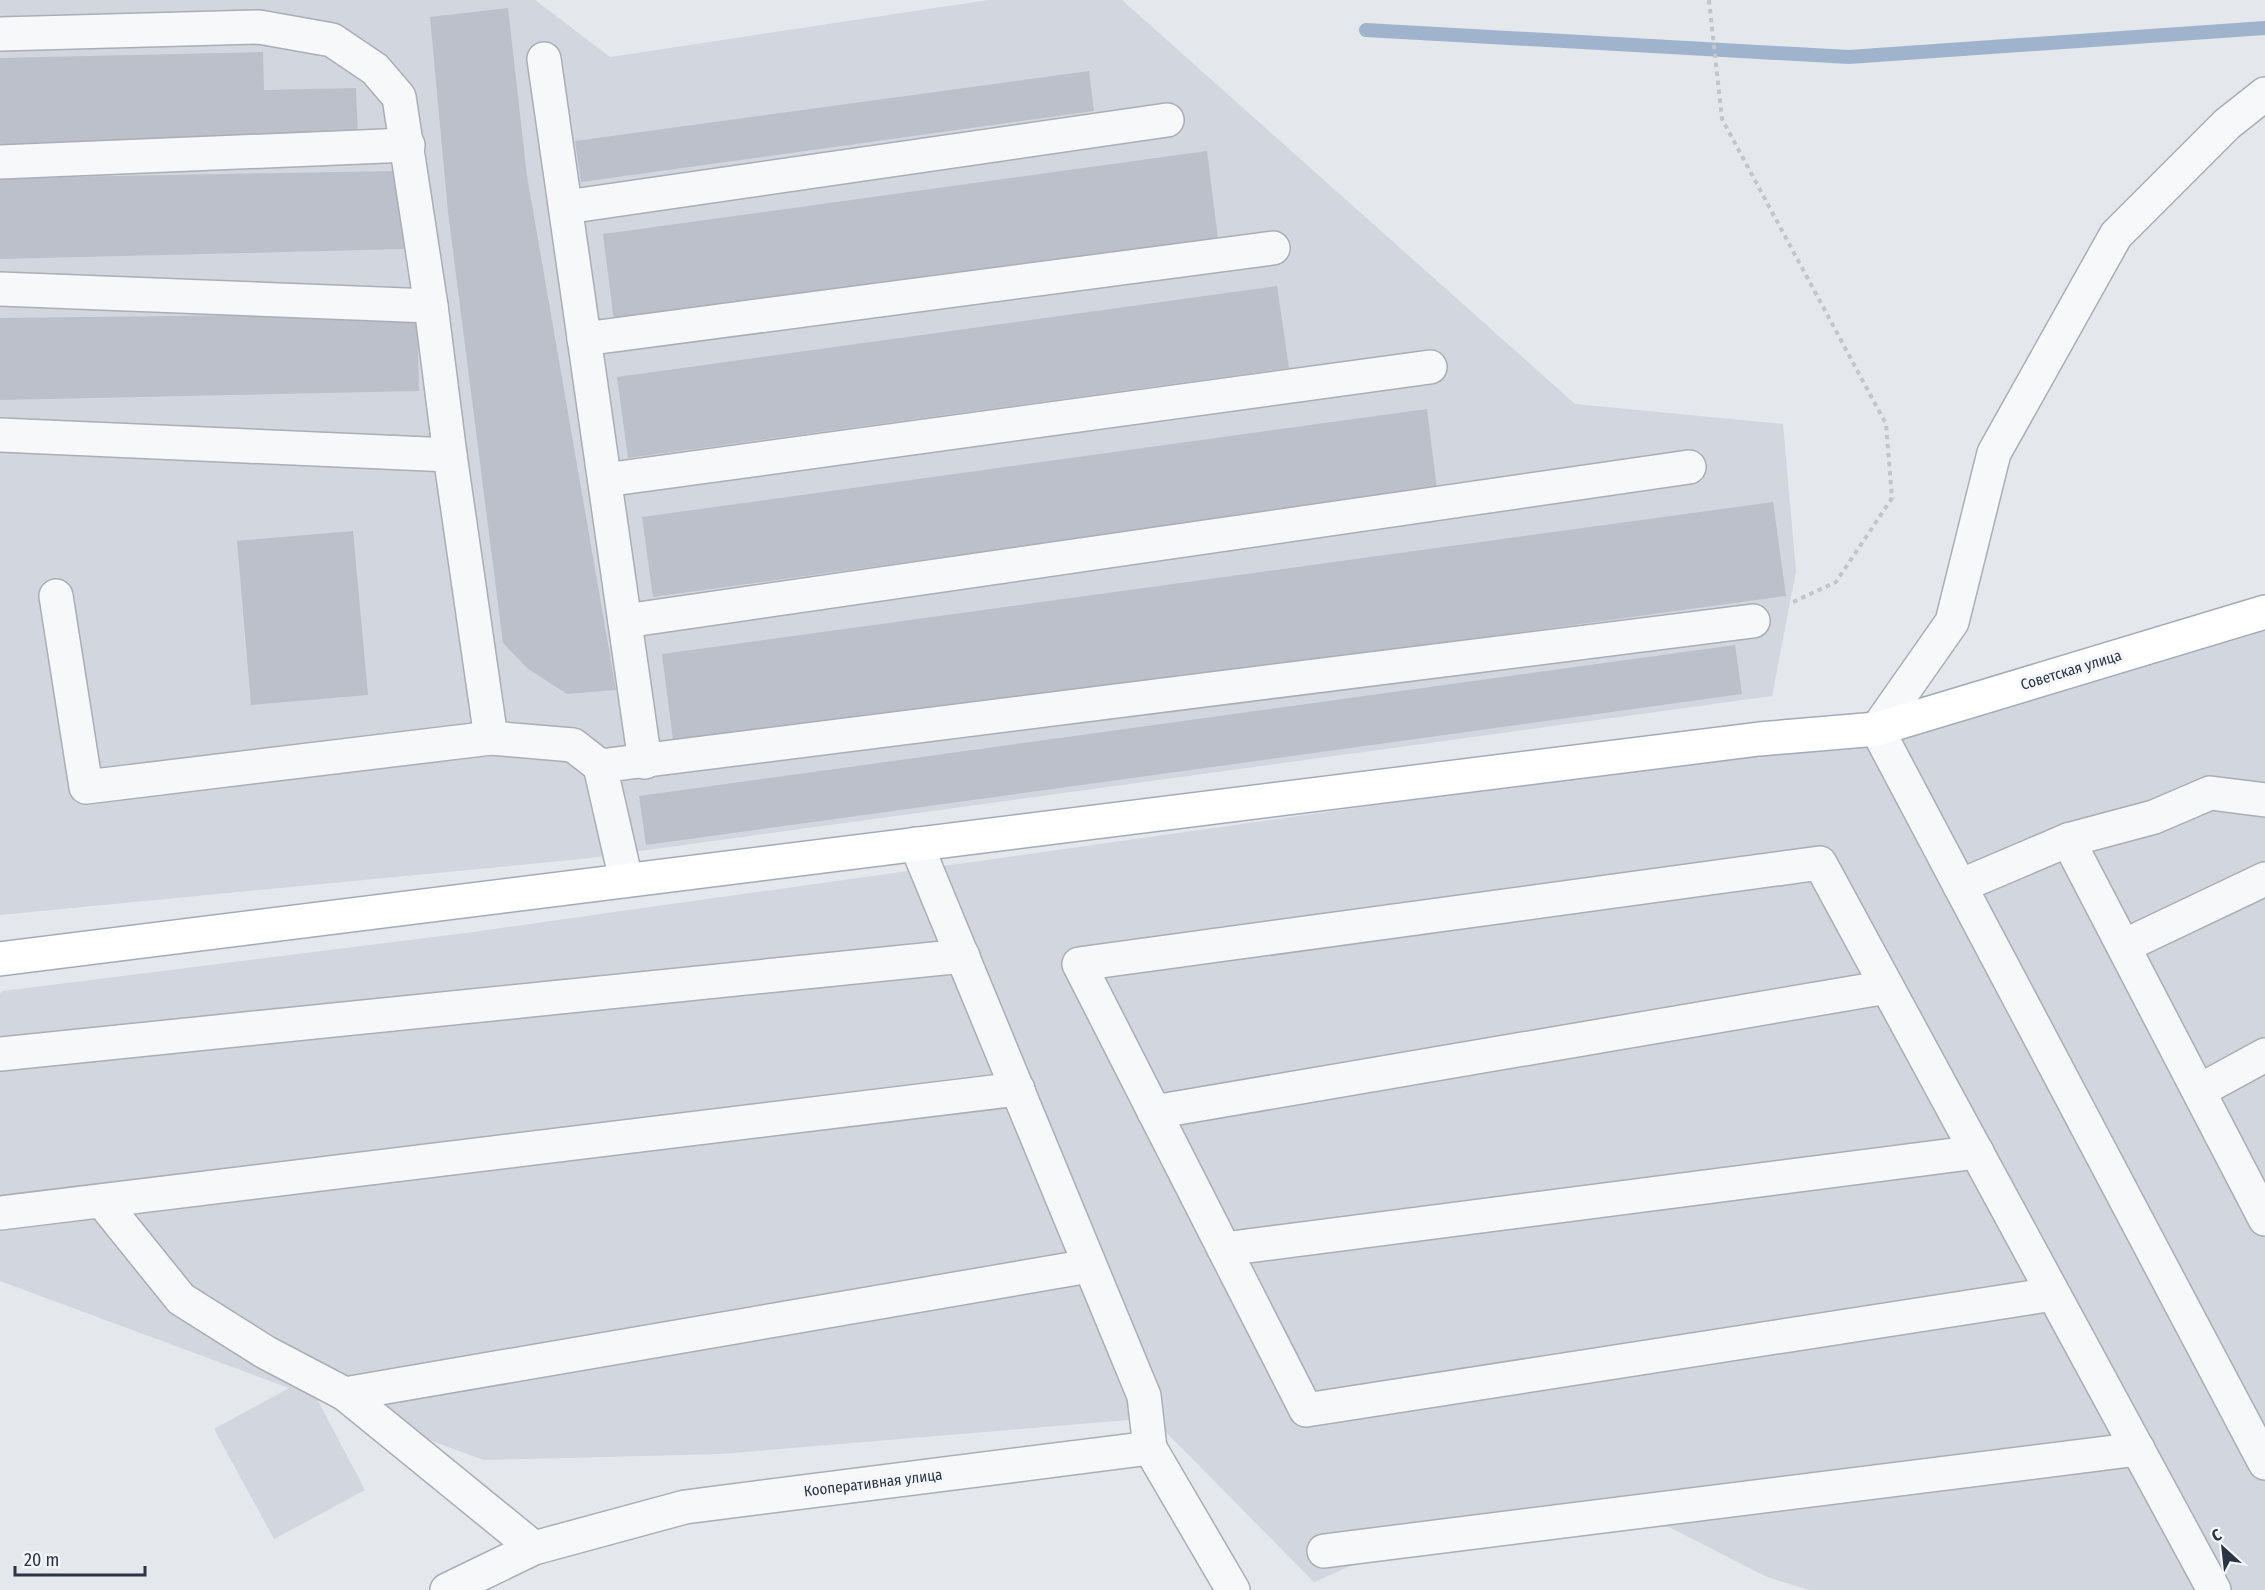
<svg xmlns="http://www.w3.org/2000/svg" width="2265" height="1590" viewBox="0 0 2265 1590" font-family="'Fira Sans Condensed',sans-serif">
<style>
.built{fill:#d2d6de}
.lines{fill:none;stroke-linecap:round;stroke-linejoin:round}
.stream{stroke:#9fb4cc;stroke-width:14}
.building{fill:#bbc0ca}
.minor-casing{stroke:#a9aeb7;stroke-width:36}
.major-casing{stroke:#a3abb8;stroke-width:36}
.path{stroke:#c2c5cb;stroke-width:4;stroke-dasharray:4.5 4.5;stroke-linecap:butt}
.minor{stroke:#f7f8fa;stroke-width:33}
.major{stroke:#fff;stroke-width:33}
.labels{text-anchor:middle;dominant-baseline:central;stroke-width:6;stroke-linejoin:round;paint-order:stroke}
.street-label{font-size:15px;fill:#2b3445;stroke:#f4f6f9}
</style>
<rect width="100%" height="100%" fill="#e4e7ec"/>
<g class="built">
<polygon points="0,0 535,0 610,57 988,0 1122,0 1575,404 1783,424 1796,571 1772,696 582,859 0,915"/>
<polygon points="2265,628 2265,1590 1809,1590 1767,1577 1669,1527 1445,1525 1314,1582 1152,1418 721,1454 484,1460 317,1399 365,1490 274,1539 214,1429 289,1388 0,1281 0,993 3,991 466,933 1803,745"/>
</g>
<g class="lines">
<polyline class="stream" points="1366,30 1849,57 2265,28"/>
</g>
<g class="building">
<polygon points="508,8 527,176 616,690 567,694 528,669 503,643 448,212 430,17"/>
<polygon points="263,52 264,90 356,88 358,138 0,146 0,58"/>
<polygon points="1089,71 1094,111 581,182 575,141"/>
<polygon points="1207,151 1218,239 614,322 603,234"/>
<polygon points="398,171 405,249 0,259 0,178"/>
<polygon points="1277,286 1289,368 628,458 617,377"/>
<polygon points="417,313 419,391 0,400 0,318"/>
<polygon points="1427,409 1437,489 653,597 642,517"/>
<polygon points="1773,502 1786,596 674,748 662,654"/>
<polygon points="353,531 368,695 251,705 237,541"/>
<polygon points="1735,645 1742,694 646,845 639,796"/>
</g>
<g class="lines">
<g class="minor-casing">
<g id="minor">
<polyline points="0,34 259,27 332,40 375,69 399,97 431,306 450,455 491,738"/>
<polyline points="544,59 645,762"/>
<polyline points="2265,94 2227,124 2116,235 1994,453 1952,622 1877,729 2265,1463"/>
<polyline points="0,162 408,145"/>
<polyline points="566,207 1167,120"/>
<polyline points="0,289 431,306"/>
<polyline points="584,339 1273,248"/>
<polyline points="0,435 450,455"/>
<polyline points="605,480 1430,367"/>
<polyline points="56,596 86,787 491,738 573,745 600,766"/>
<polyline points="625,621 1689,467"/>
<polyline points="2068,840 2154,817 2210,793 2265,800"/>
<polyline points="916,844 1144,1396 1150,1448"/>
<polyline points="626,880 600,766 1753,621"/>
<polyline points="1960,886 2068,840 2265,1219"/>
<polyline points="2124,946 2265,879"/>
<polyline points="0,1054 963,956"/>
<polyline points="2199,1091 2265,1055"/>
<polyline points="1154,1112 1887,987"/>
<polyline points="102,1201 181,1299 265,1352 345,1394 534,1548"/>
<polyline points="0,1213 1018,1089"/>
<polyline points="1224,1249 1977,1152"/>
<polyline points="2053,1294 1306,1410 1079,964 1820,863 2214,1590"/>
<polyline points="345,1394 1089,1266"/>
<polyline points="1324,1551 2138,1449"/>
<polyline points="447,1590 534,1548 685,1507 1150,1448 1233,1590"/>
</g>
</g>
<g class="major-casing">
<polyline id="major" points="0,959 1759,739 1877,729 2265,612"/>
</g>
<polyline class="path" points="1709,0 1722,119 1886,424 1892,498 1836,582 1789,604"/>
<use href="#minor" class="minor"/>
<use href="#major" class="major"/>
</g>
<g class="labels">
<g class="street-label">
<text transform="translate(2071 670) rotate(-17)">Советская улица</text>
<text transform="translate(873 1483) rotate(-7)">Кооперативная улица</text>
</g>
</g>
<g transform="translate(2223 1548) rotate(333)" stroke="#f4f6f9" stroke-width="4.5" paint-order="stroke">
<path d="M0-4.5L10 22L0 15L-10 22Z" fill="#2b3445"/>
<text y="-9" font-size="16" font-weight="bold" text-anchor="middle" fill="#2b3445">С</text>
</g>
<path d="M15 1566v9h130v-9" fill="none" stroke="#2b3445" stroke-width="3"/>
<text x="24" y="1566" font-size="18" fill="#2b3445" stroke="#f4f6f9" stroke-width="4.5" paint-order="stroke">20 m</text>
</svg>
